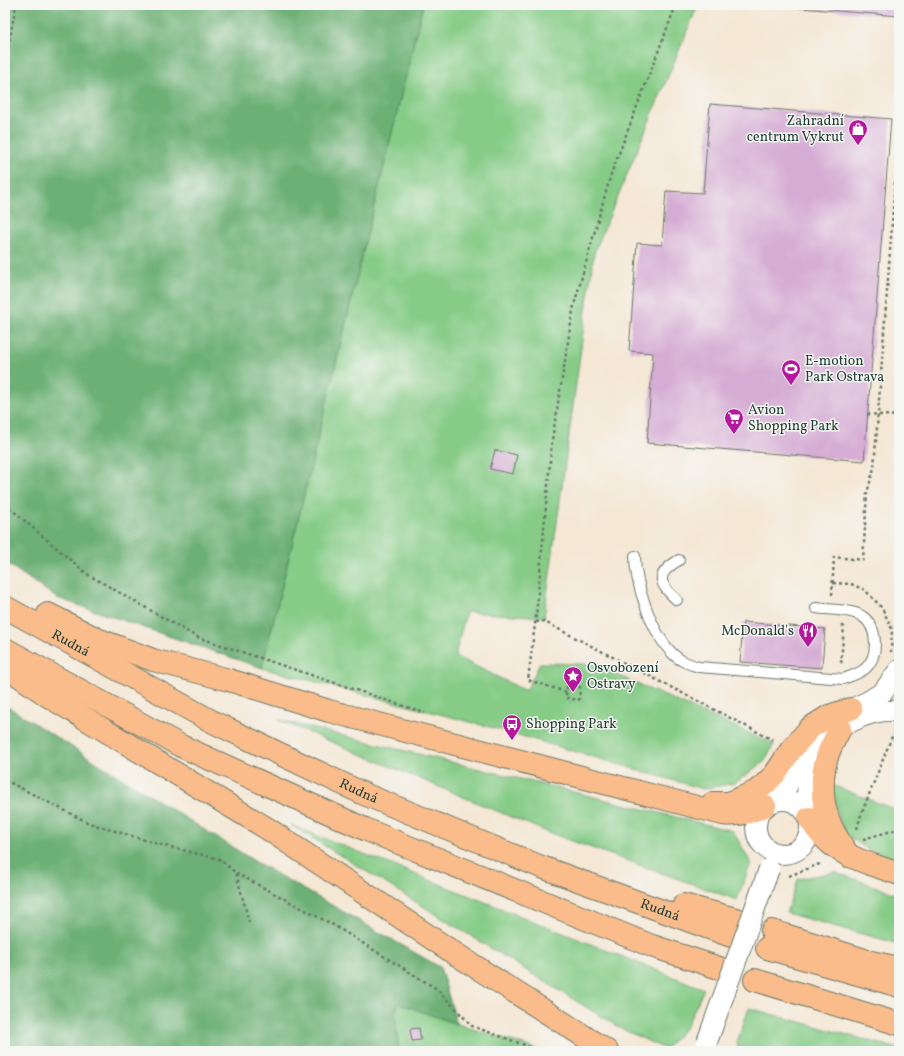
<svg xmlns="http://www.w3.org/2000/svg" width="904" height="1056" viewBox="0 0 904 1056" font-family="Vollkorn,serif">
<style>
.green{fill:#86cc87;stroke:#52845e}
.forest{fill:#6cb074;stroke:#467654}
.building{fill:#d5acd4}
.lines{fill:none;stroke-linecap:round;stroke-linejoin:round}
.service-casing{stroke:#6a786c;stroke-width:12}
.minor-casing{stroke:#6a786c;stroke-width:22}
.trunk-casing{stroke:#6a786c;stroke-width:24}
.path{stroke:#6a786c;stroke-width:2.5;stroke-dasharray:3 3;stroke-linecap:butt}
.service{stroke:#fff;stroke-width:10}
.minor{stroke:#fff;stroke-width:20}
.trunk{stroke:#f9bc8a;stroke-width:22}
.minor-bridge-casing{stroke:#6a786c;stroke-width:22;stroke-linecap:butt}
.minor-bridge{stroke:#fff;stroke-width:20}
.labels{text-anchor:middle;dominant-baseline:central;stroke-width:3;stroke-linejoin:round;paint-order:stroke}
.poi-label{font-size:14px;fill:#1f3d34;stroke:#f6f6f2;text-anchor:start}
.street-label{font-size:14px;fill:#1f3d34;stroke:#f6f6f2}
</style>
<rect width="100%" height="100%" fill="#f6f6f2"/>
<filter id="ink" filterUnits="userSpaceOnUse"><feTurbulence type="fractalNoise" baseFrequency=".025" numOctaves="2"/><feDisplacementMap in="SourceGraphic" scale="8" xChannelSelector="R" yChannelSelector="G"/><feConvolveMatrix kernelMatrix="1 2 1 2 8 2 1 2 1" color-interpolation-filters="sRGB"/></filter>
<filter id="wash" filterUnits="userSpaceOnUse"><feTurbulence type="fractalNoise" baseFrequency=".012" numOctaves="4" result="noise"/><feDisplacementMap in="SourceGraphic" scale="16" xChannelSelector="R" yChannelSelector="G"/><feGaussianBlur stdDeviation="0.9" result="paint"/><feColorMatrix in="noise" values="0 0 0 0 0 0 0 0 0 0 0 0 0 0 0 0 0 1.4 0 .05"/><feComposite in="paint" operator="in"/></filter>
<g filter="url(#wash)">
<rect width="100%" height="100%" fill="#f4e7d4"/>
<g class="green">
<polygon points="423,5 698,5 594,253 544,617 466,612 455,656 526,691 540,663 592,664 774,744 765,761 735,783 703,789 501,730 262,668"/>
<polygon points="279,720 733,831 751,863 737,900 547,832"/>
<polygon points="832,785 899,811 899,861 867,849 846,834 840,821 833,799"/>
<polygon points="291,825 704,989 686,1027 665,1049 620,1028"/>
<polygon points="835,872 899,895 899,944 786,913 798,879"/>
<polygon points="398,1003 457,1024 543,1051 399,1051 395,1015"/>
<polygon points="749,1008 899,1049 899,1051 738,1051 737,1042"/>
</g>
<g class="forest">
<polygon points="5,5 423,5 262,668 57,598 5,562"/>
<polygon points="5,705 256,862 440,967 457,1024 398,1003 395,1015 399,1051 5,1051"/>
</g>
<g id="blocks">
<g class="building">
<polygon points="776,5 899,5 899,16 776,6"/>
<polygon points="710,104 891,119 864,461 647,443 653,353 629,351 637,243 662,245 666,191 703,193"/>
<polygon points="495,450 517,455 513,474 490,469"/>
<polygon points="743,622 825,629 822,668 740,662"/>
<polygon points="419,1028 421,1040 412,1041 410,1029"/>
</g>
</g>
</g>
<g filter="url(#ink)">
<use href="#blocks" fill-opacity="0" stroke="#6a786c" stroke-width="1"/>
<g class="lines">
<g class="service-casing">
<g id="service">
<path d="M635 556C635 584 652 633 672 653 679 661 689 664 699 667L843 679C851 676 859 674 866 668 879 655 878 627 862 616 851 609 829 610 816 608"/>
<path d="M677 600C657 582 656 574 679 560"/>
</g>
</g>
<g class="minor-casing">
<g id="minor">
<path d="M851 722C865 714 883 710 899 711"/>
<polyline points="780,800 793,775 818,734 832,720 851,709 867,702 883,692 899,670"/>
<circle cx="783" cy="827" r="27"/>
<path d="M804 809C808 787 811 767 823 747"/>
</g>
</g>
<g class="trunk-casing">
<g id="trunk">
<path id="s1" d="M5 607 213 722 364 794 539 866 731 936"/>
<path d="M48 614 97 639 153 660 229 680 329 711 723 814C739 816 751 812 765 806"/>
<polyline points="5,649 181,746 367,830 652,946 719,968"/>
<polyline points="5,666 48,696 268,829 454,953 607,1051"/>
<path d="M840 729C836 737 831 745 828 754 821 773 821 799 828 818 832 832 841 844 849 856"/>
<polyline points="713,803 729,803 755,792 765,784 775,774 791,750 810,728 829,716 851,709"/>
<path d="M809 818C831 856 861 860 899 874"/>
<polyline points="684,905 736,919"/>
<polyline points="772,931 871,962 899,968"/>
<polyline points="767,948 899,986"/>
<polyline points="755,980 899,1024"/>
</g>
</g>
<g class="path">
<polyline points="5,64 16,5"/>
<polyline points="867,414 899,416"/>
<polyline points="5,504 87,574 197,637 425,713"/>
<polyline points="833,583 851,584 865,590 882,608 892,629 891,652"/>
<polyline points="832,595 834,557 863,560 867,493 874,468 895,183 899,176"/>
<polyline points="536,622 543,621 773,740"/>
<polyline points="842,663 841,661 844,627 842,625"/>
<polygon points="567,685 580,687 579,700 566,698"/>
<polyline points="566,692 528,680 536,616 552,440 574,305 611,174 676,5"/>
<polyline points="5,780 89,823 158,844 219,859 236,873 249,922"/>
<polyline points="857,829 861,815 893,734 899,735"/>
<polyline points="863,839 899,829"/>
<polyline points="236,873 335,926 437,989 472,1026 541,1051"/>
<polyline points="789,876 822,863"/>
</g>
<use href="#service" class="service"/>
<use href="#minor" class="minor"/>
<use href="#trunk" class="trunk"/>
<g class="minor-bridge-casing">
<polyline id="minor-bridge" points="707,1042 769,869"/>
</g>
<use href="#minor-bridge" class="minor-bridge"/>
</g>
</g>
<defs>
<g id="shop-pin" transform="scale(1)"><path d="M0 17L-7.5 6A9.5 9.5 0 1 1 7.5 6Z" fill="#b5179e" stroke="#f6f6f2"/><path d="M-5-2.5h2.3a2.7 3.5 0 0 1 5.4 0H5L5.5 6h-11ZM-1.5-2.5h3a1.5 2.3 0 0 0-3 0Z" fill="#fff"/></g>
<g id="stadium-pin" transform="scale(1)"><path d="M0 17L-7.5 6A9.5 9.5 0 1 1 7.5 6Z" fill="#b5179e" stroke="#f6f6f2"/><path d="M0-5a6.5 5 0 1 0 0 10a6.5 5 0 1 0 0-10ZM-3.5-1.8h7v3.6h-7Z" fill="#fff"/></g>
<g id="supermarket-pin" transform="scale(1)"><path d="M0 17L-7.5 6A9.5 9.5 0 1 1 7.5 6Z" fill="#b5179e" stroke="#f6f6f2"/><path d="M-6-5.5h2.5l.6 2H6L4.5 2H-2.5L-4.4-4H-6ZM-1.5 3.2a1.3 1.3 0 1 0 .1 0ZM3 3.2a1.3 1.3 0 1 0 .1 0Z" fill="#fff"/></g>
<g id="restaurant-pin" transform="scale(1)"><path d="M0 17L-7.5 6A9.5 9.5 0 1 1 7.5 6Z" fill="#b5179e" stroke="#f6f6f2"/><path d="M-5-6h1v4h1v-4h1v4h1v-4h1v5L-1.5 .5V6h-2V.5L-5-1ZM5-6V6H3V1.5H1.5Q1.5-4 5-6Z" fill="#fff"/></g>
<g id="sight-pin" transform="scale(1)"><path d="M0 17L-7.5 6A9.5 9.5 0 1 1 7.5 6Z" fill="#b5179e" stroke="#f6f6f2"/><path d="M0-6L1.8-2.2L6-1.7L2.9 1.2L3.7 5.4L0 3.3L-3.7 5.4L-2.9 1.2L-6-1.7L-1.8-2.2Z" fill="#fff"/></g>
<g id="bus-pin" transform="scale(1)"><path d="M0 17L-7.5 6A9.5 9.5 0 1 1 7.5 6Z" fill="#b5179e" stroke="#f6f6f2"/><path d="M-5-6H5V4H4V6H2V4H-2V6H-4V4H-5ZM-3.5-4V0h7V-4ZM-3.5 1.2v1.5H-2V1.2ZM2 1.2v1.5H3.5V1.2Z" fill="#fff"/></g>
</defs>
<g fill-rule="evenodd">
<use href="#shop-pin" x="858" y="129"/>
<use href="#stadium-pin" x="791" y="369"/>
<use href="#supermarket-pin" x="734" y="418"/>
<use href="#restaurant-pin" x="808" y="631"/>
<use href="#sight-pin" x="573" y="676"/>
<use href="#bus-pin" x="512" y="724"/>
</g>
<g class="labels">
<g class="poi-label">
<text x="844" y="121" text-anchor="end">Zahradní<tspan x="844" dy="16">centrum Vykrut</tspan></text>
<text x="805" y="361">E-motion<tspan x="805" dy="16">Park Ostrava</tspan></text>
<text x="748" y="410">Avion<tspan x="748" dy="16">Shopping Park</tspan></text>
<text x="794" y="631" text-anchor="end">McDonald's</text>
<text x="587" y="668">Osvobození<tspan x="587" dy="16">Ostravy</tspan></text>
<text x="526" y="724">Shopping Park</text>
</g>
<g class="street-label">
<text stroke="none"><textPath href="#s1" startOffset="75">Rudná</textPath></text>
<text stroke="none"><textPath href="#s1" startOffset="399">Rudná</textPath></text>
<text stroke="none"><textPath href="#s1" startOffset="723">Rudná</textPath></text>
</g>
</g>
<rect width="904" height="1056" fill="none" stroke="#f6f6f2" stroke-width="20"/>
</svg>
